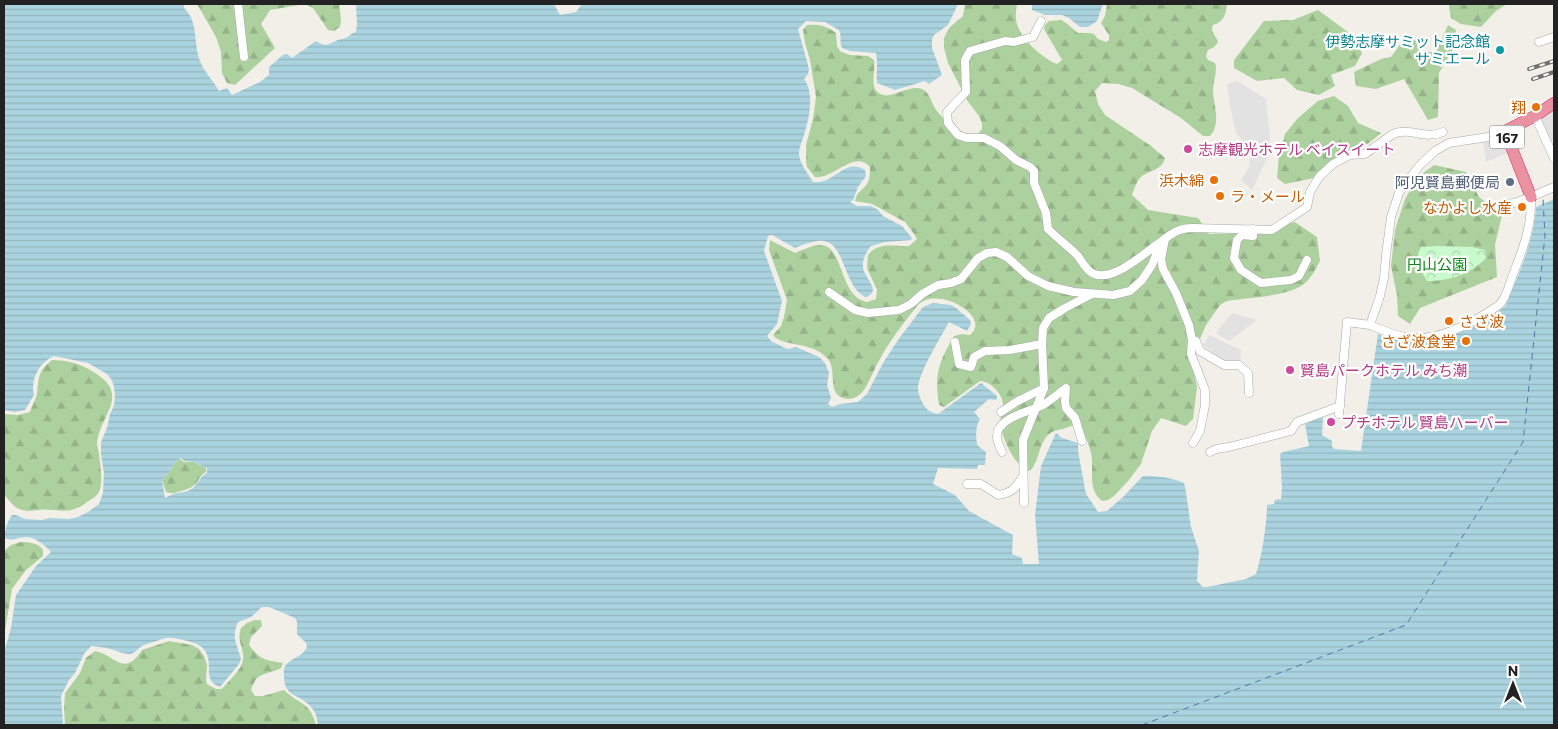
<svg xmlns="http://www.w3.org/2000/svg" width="1558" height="729" viewBox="0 0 1558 729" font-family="Commissioner,'Noto Sans JP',sans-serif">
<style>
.forest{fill:url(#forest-firs)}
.park{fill:url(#park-crowns)}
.parking{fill:#e2e2e2}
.water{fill:url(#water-rules);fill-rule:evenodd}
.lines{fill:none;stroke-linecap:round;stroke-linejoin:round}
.ferry{stroke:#4a7aab;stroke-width:1;stroke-dasharray:6 5;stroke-linecap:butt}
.minor-casing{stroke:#a9a9a9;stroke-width:9}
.highway-casing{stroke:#dc2a67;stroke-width:12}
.minor{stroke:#fff;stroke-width:8}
.highway{stroke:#e892a2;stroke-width:11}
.rail-casing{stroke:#707070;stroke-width:4}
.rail{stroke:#fff;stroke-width:2;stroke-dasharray:5.5;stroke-linecap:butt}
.culture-dot{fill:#0f9aa8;stroke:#fff;stroke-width:2}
.food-dot{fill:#e8710a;stroke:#fff;stroke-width:2}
.hotel-dot{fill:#d1479c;stroke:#fff;stroke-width:2}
.service-dot{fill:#5c6f8a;stroke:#fff;stroke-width:2}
.labels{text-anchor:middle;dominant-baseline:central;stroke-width:4.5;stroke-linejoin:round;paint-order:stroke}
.shield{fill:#fff;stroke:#646464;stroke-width:1}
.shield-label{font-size:14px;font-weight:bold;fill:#222}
.culture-label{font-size:15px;fill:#0d838f;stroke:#fff;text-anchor:end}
.food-label{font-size:15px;fill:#c56008;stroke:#fff;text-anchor:end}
.hotel-label{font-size:15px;fill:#b23c85;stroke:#fff;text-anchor:start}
.service-label{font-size:15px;fill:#4e5e75;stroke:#fff;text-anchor:end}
.park-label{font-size:15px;fill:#0c8416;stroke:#fff}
</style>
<defs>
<pattern id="forest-firs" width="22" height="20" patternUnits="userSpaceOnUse" patternTransform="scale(1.25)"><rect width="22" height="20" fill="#add19e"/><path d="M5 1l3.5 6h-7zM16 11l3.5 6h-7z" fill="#95b388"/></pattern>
<pattern id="park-crowns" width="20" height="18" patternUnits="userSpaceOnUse" patternTransform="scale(1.25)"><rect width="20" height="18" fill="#c8facc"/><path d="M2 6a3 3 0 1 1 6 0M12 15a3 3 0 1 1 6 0" fill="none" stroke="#acd6af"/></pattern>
<pattern id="water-rules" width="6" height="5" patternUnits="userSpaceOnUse" patternTransform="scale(1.25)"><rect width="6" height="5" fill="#aad3df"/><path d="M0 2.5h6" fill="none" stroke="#92b5bf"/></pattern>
</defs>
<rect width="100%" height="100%" fill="#f2efe9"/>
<g class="forest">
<polygon points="197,4 339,4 341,19 340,27 334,31 328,30 313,8 305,4 270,10 261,24 275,48 235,85 227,83 222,73 221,52 216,37"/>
<path d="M965 4H1017C1016 10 1015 18 1017 24 1021 39 1042 58 1057 64L1062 60 1044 29 1045 25 1049 21 1061 20 1066 23 1078 33H1090L1094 34 1098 39 1106 42 1109 40V35L1101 23 1105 16 1107 4H1227C1226 14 1224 22 1213 25 1210 33 1216 35 1218 42L1214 47 1208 50 1206 56 1208 60 1215 63C1218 71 1213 81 1213 90 1213 105 1222 122 1210 136H1203L1181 118 1132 88 1118 84 1102 83 1095 91 1098 104 1105 115 1151 146 1165 158C1162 170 1151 170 1142 176 1137 180 1134 189 1132 195L1148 210 1198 218 1209 234 1245 233 1295 222 1317 237 1320 261C1316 268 1311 279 1304 284 1287 297 1249 297 1227 301L1220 305 1206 325 1191 360 1197 387 1193 419 1186 426 1161 418 1152 431 1141 464 1128 481 1114 496 1108 500 1102 501C1086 488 1095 470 1091 453 1089 444 1085 435 1080 427 1072 424 1070 427 1062 429 1059 430 1057 430 1054 431 1038 438 1041 460 1030 471 1015 468 1002 438 1000 423 1000 417 1003 410 1003 404 1002 393 990 381 980 381L944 407 939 405C934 373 939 362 954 336L962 334 970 335C992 317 941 287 920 303 916 306 913 312 910 315 899 329 888 344 880 359 874 369 870 381 864 390 860 395 855 399 848 399 825 397 838 371 828 359 811 340 783 348 773 335L781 326 784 317 787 300 769 250 770 240 795 253C802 250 813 245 821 245 844 246 839 297 867 302L876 299 877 290 867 268 868 255C880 241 893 247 909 246L917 239 914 234 905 222 872 204 855 201C857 191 862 191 867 184 870 179 870 173 870 167 854 149 833 180 815 177L807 167 806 161V145L813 119 816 97 810 60 805 43 803 30 807 25C819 24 827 26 836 33L837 46 840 51 849 55 868 56 874 60C876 70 869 87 879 93 890 102 910 82 924 90 930 94 932 104 936 110 946 122 961 136 978 134L982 129V123L979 116 967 100 948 63 944 48V38L949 28 963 16Z"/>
<polygon points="1450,4 1507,4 1496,11 1481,27 1461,24 1451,18 1449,7"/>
<polygon points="1318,10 1352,35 1362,53 1355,66 1331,75 1335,86 1319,95 1297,90 1284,78 1257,81 1234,68 1234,60 1264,21 1293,20"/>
<polygon points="1448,25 1456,30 1455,46 1439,73 1438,117 1428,120 1404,79 1376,89 1356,86 1354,72 1381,59 1391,57 1407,35 1416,41 1420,52 1436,52"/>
<polygon points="1334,96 1348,106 1358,123 1381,133 1369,143 1347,151 1328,163 1314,178 1285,184 1277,178 1279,155 1285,134 1298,118 1318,101"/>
<polygon points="1434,165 1466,172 1479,197 1502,215 1495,245 1497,277 1420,308 1410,324 1398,316 1397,295 1391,266 1395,230 1405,199 1418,177"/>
<path d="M52 360C68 360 82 364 95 373 131 395 100 415 97 443 97 447 99 451 99 454 100 465 103 479 100 489 98 496 93 498 87 502 84 504 81 507 77 508 65 514 52 508 39 510 31 511 25 512 17 508 12 505 8 499 4 494V414L18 415 30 412C32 406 36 399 37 393 39 377 38 371 52 360Z"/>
<path d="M180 459 184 462H194L206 468V472C195 479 201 486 181 491 176 493 171 494 166 492L162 480 173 467 172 465Z"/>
<path d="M21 542C29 542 39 543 43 550V556L26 570 12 589 4 636V551L11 545Z"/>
<path d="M255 620H261L262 626 251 637 249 645C260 660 265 660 283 663L281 668C265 676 257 671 251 690L255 696H263L284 690C299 705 310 701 316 725H65L64 708 65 693 80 673 86 658 95 651C115 655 124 678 142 650L169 641 192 645 199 649 204 656 207 665 206 680 207 684 216 689H222C229 680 245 668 243 655 242 643 237 641 241 628L247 623Z"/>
</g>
<path class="park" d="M1437 246 1472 247 1485 250 1486 258C1470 275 1449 281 1427 281 1421 271 1414 258 1421 247Z"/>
<g class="parking">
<polygon points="1237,81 1266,99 1271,150 1252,190 1241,180 1249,167 1251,150 1236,133 1230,105 1227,84"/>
<polygon points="1554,109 1554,139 1549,142 1540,119"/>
<polygon points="1502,140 1507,153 1486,162 1483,142"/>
<polygon points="1232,313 1257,320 1229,341 1216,333"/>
<polygon points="1209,335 1241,350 1240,362 1224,361 1203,345"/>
</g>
<g class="water">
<path d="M4 4H184V8C199 22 193 43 200 61 203 70 214 82 219 91L227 88 232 95 260 82 269 75V67L283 55 287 54 292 58 316 41C326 48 328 44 338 40 340 39 343 39 346 38 350 36 351 33 356 32L357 24 356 4H554L560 15 576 12 582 4H958L948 25 934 35 932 39V48L942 75 929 84 925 81 895 90 877 83C876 73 878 63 876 53L850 51 842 48C839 41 842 36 839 30L825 22 806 21 798 29 809 69 808 74 804 79C815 94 809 118 804 135 802 141 799 148 799 154 800 165 808 173 813 182 835 185 844 157 865 170L866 176 858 187 853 200 850 202 857 206H871L878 210 883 216 902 226 912 238 911 240 885 242 871 246C866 252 862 260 863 268 865 279 882 291 866 297 842 287 846 237 818 241 810 242 802 245 795 248L772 235 768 236 764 251 782 301 777 324 767 336 771 341 785 348 789 349 796 347 819 357 825 363 829 373 827 385 831 398 828 404 832 407 840 404 858 402 867 394 883 363 898 340 923 307 933 303 951 305 956 308 970 320 971 324 967 331 949 322C941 337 918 373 918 389 918 393 920 397 921 400 925 409 929 412 938 414L981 383 997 396V398L996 400 989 399 974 412 980 419C975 428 976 435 977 445L986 452 985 465H978L977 469 938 468 933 484 955 495 969 511 1013 535 1012 554 1022 558 1023 564H1039L1035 515 1041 466 1056 433 1062 438 1078 443V451L1086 494 1098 512 1107 511 1123 497 1143 476C1157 476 1171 477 1184 483L1186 492 1191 527 1199 551 1197 581 1203 587H1207L1246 579 1256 574C1263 551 1266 529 1267 505L1274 504 1275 500 1281 499 1282 487 1280 454 1283 452 1309 446 1305 424 1323 416 1322 435 1332 441V447L1335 449 1361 451 1378 334C1425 351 1464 336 1503 308L1506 305C1519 273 1534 242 1536 207L1554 199V725H318C317 718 316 712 311 707 299 693 284 698 284 676 284 673 283 668 286 665 292 657 303 657 307 647L306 643 297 634V622L295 618 269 607H262L251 617 238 622C231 637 237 644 241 659L239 664 220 687C199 680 218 658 200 646 195 642 173 637 166 638 162 639 149 643 144 645 138 647 136 654 129 654 122 654 116 650 110 649 104 647 98 647 91 646L84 654 75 673 69 680 61 696 63 725H4V652L11 628 16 595 36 566 51 552C45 545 35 537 26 537 18 537 13 542 5 538 4 531 8 520 12 515H16L25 519 41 520 49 518 69 519 78 517 88 512 99 504 103 493 104 473 101 455V442L107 428 110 414 114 406 115 396 114 386 111 379 107 374 88 363 54 356C39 362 30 380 34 395L25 410 15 412 4 410ZM181 458 184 461 194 462 207 468V473C201 476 198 483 193 488 187 493 179 492 173 494 170 495 168 497 165 498L162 480 173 467 172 465Z"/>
<polygon points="1032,4 1103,4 1097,21 1088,27 1080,27 1069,18 1062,15 1045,15 1032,10"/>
</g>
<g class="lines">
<polyline class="ferry" points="1142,725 1406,625 1523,442 1545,236 1543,199"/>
<g class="minor-casing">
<g id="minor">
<polyline points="238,4 244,57"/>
<path d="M1041 21 1033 37 1014 42 1005 41 970 51 965 60 966 92 947 112 948 123 958 135 967 138H984L1000 146 1016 160 1030 167 1034 171V183L1046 213 1048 229C1057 238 1068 246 1077 255 1082 261 1085 269 1092 273 1114 286 1156 242 1175 232 1181 229 1187 228 1193 228L1272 230 1307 207 1310 192 1319 177 1333 164 1350 155 1365 154 1393 134C1410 127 1425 140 1443 132"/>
<polyline points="1539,42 1554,37"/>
<polyline points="1535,116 1554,158"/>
<path d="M1505 131 1488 137 1449 143 1435 151 1420 165 1408 180 1399 193 1391 217 1386 255 1384 278 1380 296 1370 325C1381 330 1392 334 1404 337 1436 343 1473 323 1499 305 1506 298 1509 286 1512 277 1523 249 1532 227 1531 197L1554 187"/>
<polyline points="1506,204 1514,203 1531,197"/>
<polyline points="1253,229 1253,236 1242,235 1237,240 1234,258 1241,270 1261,283 1291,280 1299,276 1307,260"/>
<polyline points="1165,239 1161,259 1163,269 1176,293 1189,325 1192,340 1191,354 1205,390 1205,405 1200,431 1193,443"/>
<polyline points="829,292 855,310 868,313 899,310 911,304 922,294 938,285 951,283 961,279 978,258 987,253 996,252 1007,257 1028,276 1048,286 1074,292 1113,295 1130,291 1142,280 1152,265 1156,255 1155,246"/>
<polyline points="1192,340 1196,341 1200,351 1224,365 1239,365 1248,373 1249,393"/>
<polyline points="955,342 959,364 971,367 974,357 985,351 1010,350 1042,344"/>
<polyline points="1001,412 1016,402 1044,388"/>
<polyline points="1339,414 1347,322 1370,325"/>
<path d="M1002 452C1000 447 997 442 997 437 996 417 1030 412 1043 405 1051 400 1059 393 1066 388L1065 401 1066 408 1075 418 1082 441"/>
<polyline points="1210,452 1216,449 1229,447 1291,431 1297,422 1340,406"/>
<path d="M967 484H981L998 495C1012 493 1016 488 1023 476"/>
<polyline points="1024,503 1023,440 1044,388 1042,344 1043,328 1049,318 1065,308 1092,294"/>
</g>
</g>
<g class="highway-casing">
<polyline id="highway" points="1531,197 1505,131 1535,116 1554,103"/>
</g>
<use href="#minor" class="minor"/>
<use href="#highway" class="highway"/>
<g class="rail-casing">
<g id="rail">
<polyline points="1529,69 1554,61"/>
<polyline points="1533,79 1554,72"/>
</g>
</g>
<use href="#rail" class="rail"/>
</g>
<circle class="culture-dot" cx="1500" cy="50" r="5"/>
<g class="food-dot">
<circle cx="1536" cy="107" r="5"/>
<circle cx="1214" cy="180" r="5"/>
<circle cx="1220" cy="196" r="5"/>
<circle cx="1522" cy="207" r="5"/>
<circle cx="1449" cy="321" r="5"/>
<circle cx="1466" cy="341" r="5"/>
</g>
<g class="hotel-dot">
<circle cx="1188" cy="149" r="5"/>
<circle cx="1290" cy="370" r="5"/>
<circle cx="1331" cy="422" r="5"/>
</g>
<circle class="service-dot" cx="1510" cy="182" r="5"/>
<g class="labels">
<rect class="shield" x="1489.5" y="125.5" width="35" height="23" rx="4"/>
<g class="shield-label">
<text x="1507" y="137">167</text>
</g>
<g class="culture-label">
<text x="1490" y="41">伊勢志摩サミット記念館<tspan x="1490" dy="17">サミエール</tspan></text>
</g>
<g class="food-label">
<text x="1526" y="107">翔</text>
<text x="1204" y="180">浜木綿</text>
<text x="1230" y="196" text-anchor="start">ラ・メール</text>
<text x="1512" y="207">なかよし水産</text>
<text x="1459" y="321" text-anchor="start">さざ波</text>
<text x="1456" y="341">さざ波食堂</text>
</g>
<g class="hotel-label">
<text x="1198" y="149">志摩観光ホテル ベイスイート</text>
<text x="1300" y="370">賢島パークホテル みち潮</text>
<text x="1341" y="422">プチホテル 賢島ハーバー</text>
</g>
<g class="service-label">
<text x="1500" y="182">阿児賢島郵便局</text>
</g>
<g class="park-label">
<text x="1437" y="264">円山公園</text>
</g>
</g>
<rect width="1558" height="729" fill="none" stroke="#222222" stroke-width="10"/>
<g transform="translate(1513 684)" stroke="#ffffff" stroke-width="4" paint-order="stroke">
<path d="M0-4L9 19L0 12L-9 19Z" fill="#222222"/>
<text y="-8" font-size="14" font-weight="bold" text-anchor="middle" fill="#222222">N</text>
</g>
</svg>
